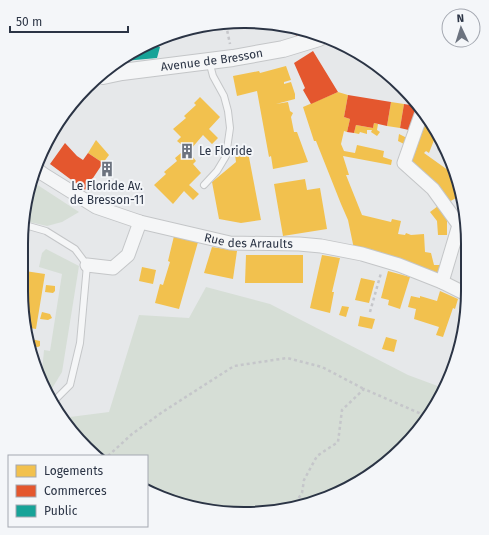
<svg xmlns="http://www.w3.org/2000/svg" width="489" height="535" viewBox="0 0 489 535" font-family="'Fira Sans',sans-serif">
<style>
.green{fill:#d6ded6}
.homes{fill:#f2c14e}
.shops{fill:#e4572e}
.public{fill:#17a398}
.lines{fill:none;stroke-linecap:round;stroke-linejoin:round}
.service-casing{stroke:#c4c6c8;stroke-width:8}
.minor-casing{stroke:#c4c6c8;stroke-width:15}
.tertiary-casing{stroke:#c4c6c8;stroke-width:18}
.path{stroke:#c5c6ca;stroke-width:2.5;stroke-dasharray:3 3;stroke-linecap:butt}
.service{stroke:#f5f6f7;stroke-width:6}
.minor{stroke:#f5f6f7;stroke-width:13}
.tertiary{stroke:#f5f6f7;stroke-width:16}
.labels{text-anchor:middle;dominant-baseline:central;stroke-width:4;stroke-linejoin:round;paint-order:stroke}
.street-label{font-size:12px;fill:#2b3445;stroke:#f4f6f9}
.poi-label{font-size:12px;fill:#2b3445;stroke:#f4f6f9;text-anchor:start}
.rim{fill:none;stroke:#2b3445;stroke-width:2}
</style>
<rect width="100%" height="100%" fill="#e6e8ea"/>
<g class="green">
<polygon points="33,182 79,212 62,222 47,226 25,221 25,201"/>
<polygon points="46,249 79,266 62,372 51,390 45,391 41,382 44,350 50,351 62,274 39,267 42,253"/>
<polygon points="206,287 270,304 408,375 443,388 438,402 380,468 330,497 288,510 201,510 147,491 147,456 97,456 67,427 62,418 109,412 139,315 189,318"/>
</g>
<g class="homes">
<polygon points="286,66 291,80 284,82 284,84 291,82 295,94 295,99 276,104 288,102 290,111 293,113 291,117 294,132 297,132 308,162 273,169 271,156 269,157 257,91 237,96 233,76 259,71 260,73"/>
<polygon points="338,92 348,95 344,117 350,119 347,132 344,131 341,144 344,151 355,153 357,145 384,151 383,157 392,160 391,165 343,156 349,175 346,175 362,215 391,222 392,219 401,221 398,234 405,235 406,233 411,235 424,234 425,252 431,253 434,265 442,265 438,272 433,273 354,249 348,220 341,204 316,141 314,141 303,107"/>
<polygon points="200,97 220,117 209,129 218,138 212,144 203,135 191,149 192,156 196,161 193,164 201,173 189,185 199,194 193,200 184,191 173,204 154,185 166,174 164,172 177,161 175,158 181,153 182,153 182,145 177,141 181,137 173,129 186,118 184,116 196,105 194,103"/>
<polygon points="391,102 404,104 400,128 387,126"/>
<polygon points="426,116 430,120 434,130 432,129 431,131 435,133 436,135 429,153 426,151 424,153 452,173 461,195 449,202 440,187 438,189 409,164"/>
<polygon points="374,123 378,124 377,130 380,132 377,136 371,132 372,130 367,130 367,134 360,132 359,134 354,133 356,125 373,128"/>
<polygon points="399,134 409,139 406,145 398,141"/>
<polygon points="96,140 109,155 103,163 88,153"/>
<polygon points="248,152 261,220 241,223 219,219 212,182 236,162 235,155"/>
<polygon points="106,163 113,168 108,176 101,171"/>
<polygon points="305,179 307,190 320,188 327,229 283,236 274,184"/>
<polygon points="438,206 447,220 447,235 438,235 437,221 430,212"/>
<polygon points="174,236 198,242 179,309 155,303 160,284 163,285 170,262 168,261"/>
<polygon points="212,247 237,251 233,279 204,273"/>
<polygon points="246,255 303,255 303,283 245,283"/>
<polygon points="322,255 340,258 332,292 334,292 330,313 310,308"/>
<polygon points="142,267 156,270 153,284 139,281"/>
<polygon points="25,271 45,274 36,329 30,328 28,341 25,334"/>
<polygon points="388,271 410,277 400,309 388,305 389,300 381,298"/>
<polygon points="361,278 375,281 369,303 355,300"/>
<polygon points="46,285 55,286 55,291 53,293 45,292"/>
<polygon points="440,291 458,299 455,309 453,308 443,337 436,335 439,327 414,319 416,309 408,307 411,296 420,298 420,296 437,301"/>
<polygon points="342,306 349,307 346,317 339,315"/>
<polygon points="42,312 50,314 52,318 48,320 40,319"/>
<polygon points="360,316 375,319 372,329 358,326"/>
<polygon points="386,337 397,340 394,352 382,349"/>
<polygon points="31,339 40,341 40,346 38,347 30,346"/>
</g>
<g class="shops">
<polygon points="294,28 305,32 296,36"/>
<polygon points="313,51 338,92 311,104 303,90 305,88 294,63"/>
<polygon points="348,95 391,102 387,126 374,123 373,128 356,125 354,133 347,132 350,119 344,117"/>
<polygon points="404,104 416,106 420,109 413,131 400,128"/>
<polygon points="65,143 77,156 83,160 88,153 103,163 85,190 50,164"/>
</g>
<polygon class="public" points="153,45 160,47 157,58 124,61 125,57"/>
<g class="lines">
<g class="service-casing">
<g id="service">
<polyline points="441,146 441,148 443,150"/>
<polyline points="204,185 217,171 226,156 230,128 228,111 224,96 213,76 209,61"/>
<polyline points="25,225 46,231 75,249 87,265 80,343 70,385 57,398 50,399"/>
</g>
</g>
<g class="minor-casing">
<g id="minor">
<polyline points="422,112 404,163 433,189 459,225 442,282"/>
<path id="s1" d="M38 170 43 174 96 207 140 222 230 243 299 244 321 246 362 254 399 265 442 282 466 294"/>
<polyline points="87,265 113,268 128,255 140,222"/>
</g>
</g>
<g class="tertiary-casing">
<g id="tertiary">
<path id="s2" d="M103 76 122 72 233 58 283 49 319 38"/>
</g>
</g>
<g class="path">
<polyline points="226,25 230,44"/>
<polyline points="283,25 285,32"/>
<polyline points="370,312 381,273"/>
<polyline points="95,454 99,456"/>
<polyline points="108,456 132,434 161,413 234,366 287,358 322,367 364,389"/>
<polyline points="292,508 302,493 304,480 317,456 338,442 342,410 364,389 426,416"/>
</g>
<use href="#service" class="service"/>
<use href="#minor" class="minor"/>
<use href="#tertiary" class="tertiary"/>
</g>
<defs>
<g id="building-bare" transform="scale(1.2)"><path d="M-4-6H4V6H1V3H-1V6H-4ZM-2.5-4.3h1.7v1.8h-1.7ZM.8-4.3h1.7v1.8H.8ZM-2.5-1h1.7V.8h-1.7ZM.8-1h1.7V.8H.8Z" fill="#6c737f" stroke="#f4f6f9" stroke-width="2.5" paint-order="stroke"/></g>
</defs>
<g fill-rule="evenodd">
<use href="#building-bare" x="187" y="151"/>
<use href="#building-bare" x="107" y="169"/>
</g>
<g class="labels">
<g class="street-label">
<text stroke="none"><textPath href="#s2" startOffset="110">Avenue de Bresson</textPath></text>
<text stroke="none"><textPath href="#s1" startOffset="226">Rue des Arraults</textPath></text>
</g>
<g class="poi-label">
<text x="199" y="151">Le Floride</text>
<text x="107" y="186" text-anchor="middle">Le Floride Av.<tspan x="107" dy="14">de Bresson-11</tspan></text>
</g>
</g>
<path d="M0 0H489V535H0ZM244 28H245A216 216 0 0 1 461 244V291A216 216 0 0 1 245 507H244A216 216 0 0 1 28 291V244A216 216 0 0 1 244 28Z" fill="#f4f6f9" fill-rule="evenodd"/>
<path class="rim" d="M244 28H245A216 216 0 0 1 461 244V291A216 216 0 0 1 245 507H244A216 216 0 0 1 28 291V244A216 216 0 0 1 244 28Z"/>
<rect x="8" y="455" width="140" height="72" fill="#f4f6f9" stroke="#a4a8b1"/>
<rect x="16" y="465" width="20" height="12" fill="#f2c14e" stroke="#a4a8b1"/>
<text x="44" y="475" font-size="12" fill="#2b3445">Logements</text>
<rect x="16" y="485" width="20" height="12" fill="#e4572e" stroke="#a4a8b1"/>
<text x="44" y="495" font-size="12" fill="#2b3445">Commerces</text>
<rect x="16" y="505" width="20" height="12" fill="#17a398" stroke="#a4a8b1"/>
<text x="44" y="515" font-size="12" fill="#2b3445">Public</text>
<g transform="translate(461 28) rotate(356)"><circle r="19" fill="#f4f6f9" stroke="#a4a8b1"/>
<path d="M0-3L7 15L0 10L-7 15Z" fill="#6c737f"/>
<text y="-6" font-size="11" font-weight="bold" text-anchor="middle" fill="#2b3445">N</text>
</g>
<path d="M10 26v6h118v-6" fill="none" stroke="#2b3445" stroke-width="2"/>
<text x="16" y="26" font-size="12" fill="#2b3445" stroke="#f4f6f9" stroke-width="3" paint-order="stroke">50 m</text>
</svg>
